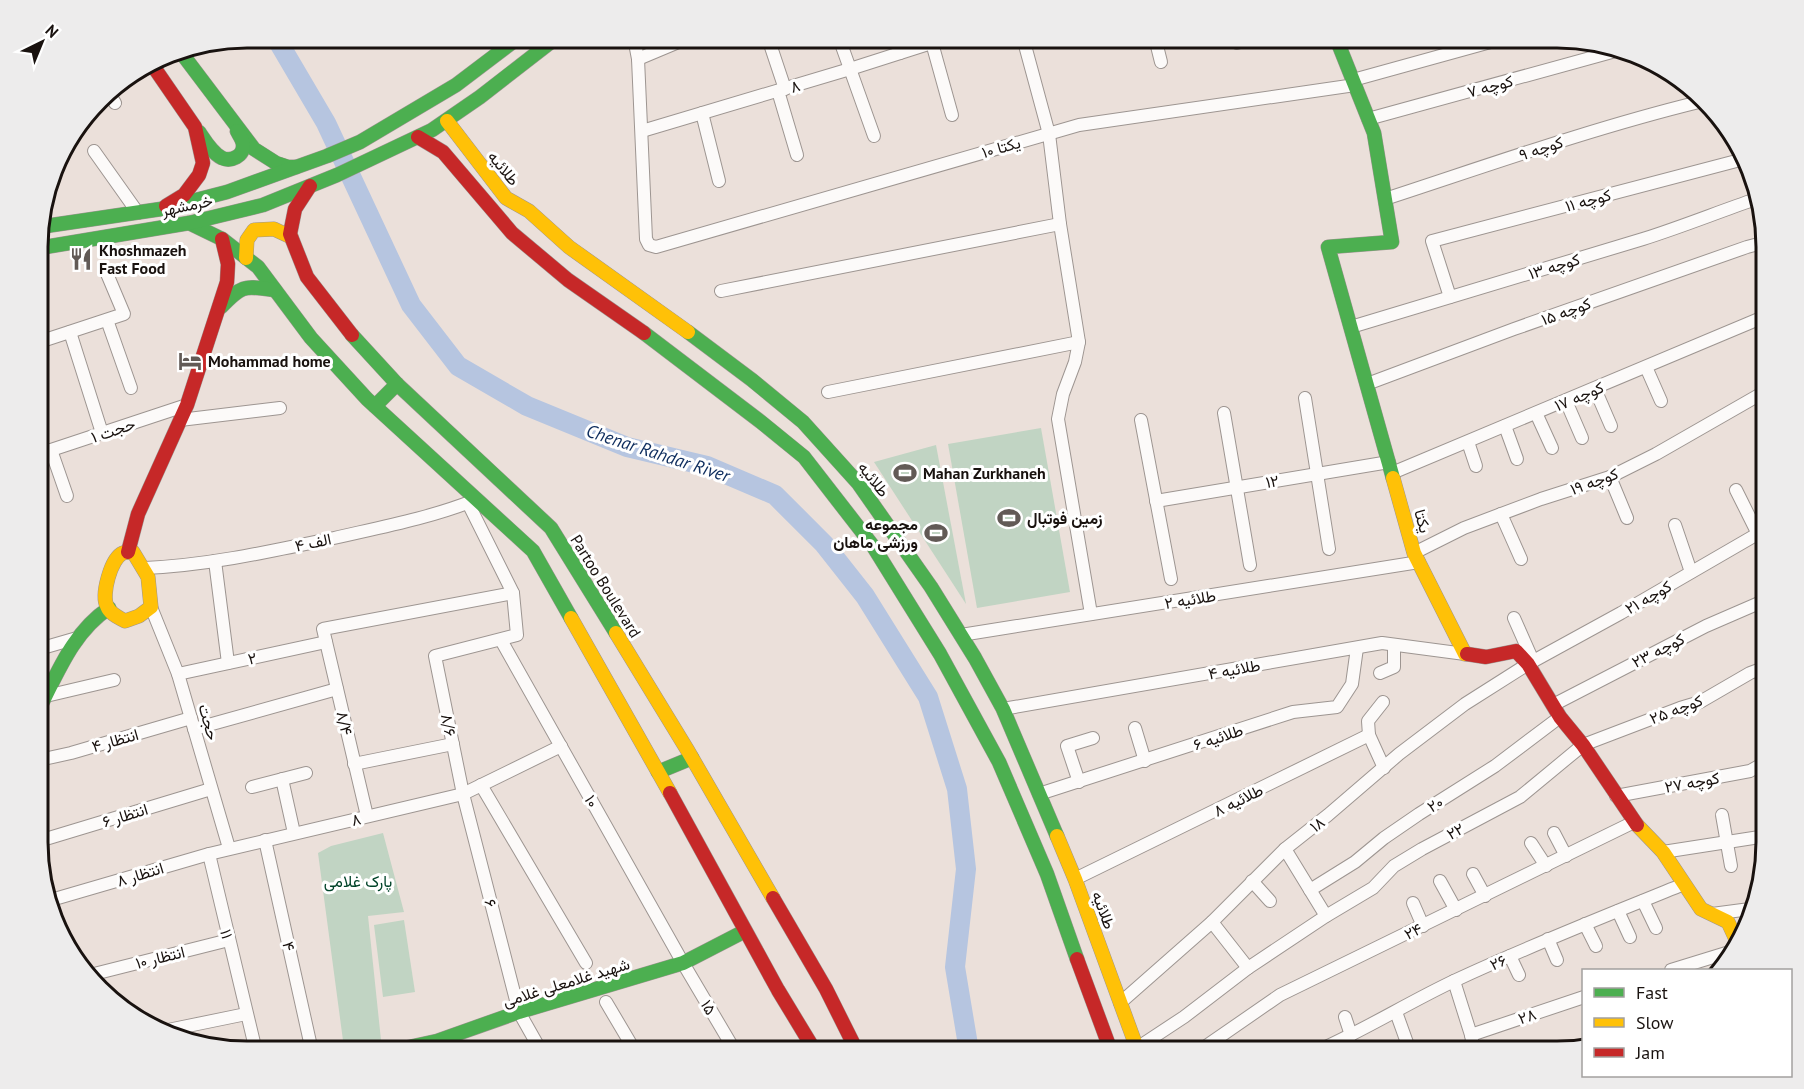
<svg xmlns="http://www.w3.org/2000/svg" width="1804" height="1089" viewBox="0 0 1804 1089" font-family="'PT Sans',Vazirmatn,sans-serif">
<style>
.green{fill:#c1d4c3}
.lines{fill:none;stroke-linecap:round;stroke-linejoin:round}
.river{stroke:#b6c5e0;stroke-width:20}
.street-casing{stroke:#9d9591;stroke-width:14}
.fast-casing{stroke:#9d9591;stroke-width:15}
.slow-casing{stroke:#9d9591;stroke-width:15}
.jam-casing{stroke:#9d9591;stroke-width:15}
.street{stroke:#fcfaf9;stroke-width:12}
.fast{stroke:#4caf50;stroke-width:14}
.slow{stroke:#ffc107;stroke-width:14}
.jam{stroke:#c62828;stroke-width:14}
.labels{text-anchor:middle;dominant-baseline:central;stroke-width:6;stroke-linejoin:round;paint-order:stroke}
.street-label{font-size:16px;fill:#19120f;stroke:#fff}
.poi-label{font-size:16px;font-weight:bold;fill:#19120f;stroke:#fff;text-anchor:start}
.park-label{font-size:16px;fill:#014329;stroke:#fff}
.water-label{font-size:18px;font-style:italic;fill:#0d2c5d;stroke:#fff}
.rim{fill:none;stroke:#19120f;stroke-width:3}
</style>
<rect width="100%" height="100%" fill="#ebe0da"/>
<g class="green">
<polygon points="1041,428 1070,592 977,608 948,444"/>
<polygon points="936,445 966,604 874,462"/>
<polygon points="383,833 404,912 368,916 381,1040 344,1048 318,853 331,846"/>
<polygon points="404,920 415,992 383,997 374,925"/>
</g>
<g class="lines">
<polyline class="river" points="276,38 326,123 411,305 458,366 527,406 627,447 707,466 775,495 824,544 865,596 928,697 957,789 966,869 955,967 969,1051"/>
<g class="street-casing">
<g id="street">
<polyline points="634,38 638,59 646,239 649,245 656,247 1079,125 1355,85"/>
<polyline points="768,38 785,89"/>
<polyline points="839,38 874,136"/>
<polyline points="895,38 900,53"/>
<polyline points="1023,38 1049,134 1060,224 1079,342 1075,362 1063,394 1058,419 1091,614"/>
<polyline points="1155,38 1161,62"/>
<polyline points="1236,38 1237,43"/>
<polyline points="932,43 952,115"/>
<polyline points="638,59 688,38"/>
<polyline points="1353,80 1505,38"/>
<polyline points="107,91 115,103"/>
<polyline points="778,91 797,155"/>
<polyline points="702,113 719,181"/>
<polyline points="1368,119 1612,52"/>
<polyline points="642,131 850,69 947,38"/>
<polyline points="94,151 138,213"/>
<path d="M1385 199C1489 165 1593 128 1699 102"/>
<polyline points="721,291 1060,224"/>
<polyline points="1450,297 1432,241 1744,159"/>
<polyline points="107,320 131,388"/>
<path d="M1351 327 1643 239C1681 227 1718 212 1756 199"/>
<polyline points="70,332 102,433"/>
<polyline points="39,342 124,314 105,269"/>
<polyline points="1646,367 1661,401"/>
<polyline points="1367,384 1514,329 1747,247 1766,242"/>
<polyline points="1595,389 1611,426"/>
<polyline points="828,392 1079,342"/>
<polyline points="1305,398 1329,549"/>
<polyline points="1566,401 1582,438"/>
<polyline points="1224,413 1250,565"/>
<polyline points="1536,413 1552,448"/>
<polyline points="180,420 280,408"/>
<polyline points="1141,420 1171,579"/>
<polyline points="1505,426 1517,459"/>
<polyline points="1468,442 1476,466"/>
<polyline points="51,450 67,496"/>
<polyline points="39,454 187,405"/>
<polyline points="1392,473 1766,316"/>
<polyline points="1610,477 1627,518"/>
<polyline points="1736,490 1758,534"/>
<polyline points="1156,501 1389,462"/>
<polyline points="468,503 513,593 517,635 435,656 463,794 519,1012 541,1051"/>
<polyline points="1501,514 1521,559"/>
<polyline points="1675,525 1691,572"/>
<polyline points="1414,553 1464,528 1541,499 1610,477 1656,454 1766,391"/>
<polyline points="215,561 228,663"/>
<path d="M145 568C210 565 272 551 334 538 382 527 430 518 475 500"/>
<polyline points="151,607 178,674 229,848"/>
<polyline points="1514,618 1533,661"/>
<polyline points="961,635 1419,562"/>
<polyline points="501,640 683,963 735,1051"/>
<polyline points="39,649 77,638"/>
<polyline points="1380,673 1394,667 1394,645"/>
<polyline points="178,674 326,642"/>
<polyline points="46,696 114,680"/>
<polyline points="1553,705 1706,626 1766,600"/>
<polyline points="1003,709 1382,643 1465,654"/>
<polyline points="1135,728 1145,761"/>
<polyline points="194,729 337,689"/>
<polyline points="1369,735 1368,721 1383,702"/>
<polyline points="39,760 71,753 191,718"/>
<polyline points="354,764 453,744"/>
<polyline points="282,779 294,833"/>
<polyline points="1079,782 1067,746 1093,738"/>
<polyline points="481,785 586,963"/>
<polyline points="252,787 306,773"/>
<polyline points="1039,794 1293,712 1337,707 1352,684 1357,648"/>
<polyline points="1616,796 1750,771 1766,762"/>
<polyline points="1722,815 1731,866"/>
<polyline points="367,816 323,629 513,593"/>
<polyline points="1554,833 1566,856"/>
<polyline points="1764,836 1764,855"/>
<polyline points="265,840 312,1051"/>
<polyline points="39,841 211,789"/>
<polyline points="1531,843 1546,866"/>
<polyline points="1285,849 1326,916"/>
<polyline points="1663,852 1766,836"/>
<polyline points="209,854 256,1051"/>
<polyline points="1473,874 1485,896"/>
<polyline points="1075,879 1369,735 1384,768"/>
<polyline points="1252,881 1270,901"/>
<polyline points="1440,881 1456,910"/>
<polyline points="1310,890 1355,862 1384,838 1419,814 1495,766 1560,717"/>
<polyline points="51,900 209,854 463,794 561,746"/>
<polyline points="1643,901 1656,928"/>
<polyline points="1413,903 1423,926"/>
<polyline points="1618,911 1630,937"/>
<polyline points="1712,914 1750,909"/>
<polyline points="1212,922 1248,968"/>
<polyline points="1585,924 1596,946"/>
<polyline points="1548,939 1557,960"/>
<polyline points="1510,956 1519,975"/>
<polyline points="1671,970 1736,950"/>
<polyline points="90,975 229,940"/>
<polyline points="1454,981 1471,1035 1474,1051"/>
<polyline points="606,1002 635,1051"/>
<polyline points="1120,1003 1212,922 1285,849 1328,815 1399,754 1465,704 1528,664 1621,613 1766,529"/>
<polyline points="1396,1012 1410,1051"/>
<polyline points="1345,1017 1351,1035"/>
<polyline points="168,1030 246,1014"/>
<polyline points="1471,1035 1584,997"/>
<polyline points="1137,1048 1184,1017 1248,968 1326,916 1373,888 1394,866 1422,849 1520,797 1583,745 1680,708 1700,702 1750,673 1766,667"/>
<polyline points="1199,1051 1280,995 1634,822"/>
<path d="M1317 1051C1365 1030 1409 1002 1456 980 1531 945 1608 915 1684 884"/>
</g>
</g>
<g class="fast-casing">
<g id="fast">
<polyline points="1336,38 1374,133 1392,242 1328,247 1393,478"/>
<polyline points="180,51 254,149 276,163 288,167 296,167"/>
<path d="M199 132C205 141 212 153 222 158 231 162 244 156 243 145 243 140 239 135 237 131"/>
<polyline points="189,223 222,239 258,267 311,338 367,399 533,551 571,618"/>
<polyline points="39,227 161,209 227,192 327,156 360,142 456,85 518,38"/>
<polyline points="39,248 189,223 263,205 337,175 432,130 480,97 556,38"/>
<path d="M221 307C243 284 244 286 275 290"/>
<polyline points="688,332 752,380 803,422 858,483 931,587 975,658 1003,709 1057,836"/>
<polyline points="644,333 761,422 804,457 873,546 940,654 999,762 1047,874 1077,959"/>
<polyline points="352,335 397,384 551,528 616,633"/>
<polyline points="375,406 397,384"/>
<path d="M39 709C58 672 73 632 109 608"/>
<polyline points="658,772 692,758"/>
<polyline points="391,1051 437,1041 519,1012 683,963 745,931"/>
</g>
</g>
<g class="slow-casing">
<g id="slow">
<polyline points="447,121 506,198 529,211 569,247 688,332"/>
<polyline points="246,258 247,240 254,230 274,229 291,237"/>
<polyline points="1393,478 1414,553 1465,654 1467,654"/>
<path d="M133 552 148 577 151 607 139 616 125 621C118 617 110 614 107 606 101 595 111 558 123 553 125 552 131 552 133 552Z"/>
<polyline points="571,618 670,793"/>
<polyline points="616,633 688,751 773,898"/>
<polyline points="1637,825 1663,852 1701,909 1728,922 1739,946"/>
<polyline points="1057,836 1075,879 1138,1051"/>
</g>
</g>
<g class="jam-casing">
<g id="jam">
<polyline points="151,63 195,127 203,163 199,175 184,195 166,206"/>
<polyline points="418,137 443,152 512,233 568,280 644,333"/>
<polyline points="310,186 295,209 290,234 307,277 352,335"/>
<polyline points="128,552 138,514 187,405 227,282 228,264 222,239"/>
<polyline points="1467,654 1486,657 1516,651 1528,664 1560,717 1583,745 1637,825"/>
<polyline points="670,793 778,990 815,1051"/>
<polyline points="773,898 826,989 857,1051"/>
<polyline points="1077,959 1111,1051"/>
</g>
</g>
<use href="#street" class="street"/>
<use href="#fast" class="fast"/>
<use href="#slow" class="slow"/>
<use href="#jam" class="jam"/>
</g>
<defs>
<g id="restaurant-bare" transform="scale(1.8)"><path d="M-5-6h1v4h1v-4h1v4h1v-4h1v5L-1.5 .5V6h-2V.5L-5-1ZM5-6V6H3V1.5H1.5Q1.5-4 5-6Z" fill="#625a56" stroke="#fff" stroke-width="2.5" paint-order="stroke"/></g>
<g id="hotel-bare" transform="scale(1.8)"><path d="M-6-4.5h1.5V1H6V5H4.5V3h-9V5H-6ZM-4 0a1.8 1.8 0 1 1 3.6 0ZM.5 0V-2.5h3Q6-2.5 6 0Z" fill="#625a56" stroke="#fff" stroke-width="2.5" paint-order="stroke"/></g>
<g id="stadium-bare" transform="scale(1.8)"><path d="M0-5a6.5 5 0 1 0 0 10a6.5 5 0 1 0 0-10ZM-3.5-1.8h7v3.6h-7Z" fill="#625a56" stroke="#fff" stroke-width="2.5" paint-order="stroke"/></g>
</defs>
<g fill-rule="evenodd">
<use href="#restaurant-bare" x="81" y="259"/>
<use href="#hotel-bare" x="190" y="361"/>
<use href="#stadium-bare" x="905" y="473"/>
<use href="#stadium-bare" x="1009" y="518"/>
<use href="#stadium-bare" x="936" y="533"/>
</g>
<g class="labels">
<g class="street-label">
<text transform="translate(795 86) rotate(-17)">۸</text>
<text transform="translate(1490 86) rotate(-15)">کوچه ۷</text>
<text transform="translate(1001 147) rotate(-16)">۱۰ یکتا</text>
<text transform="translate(1541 148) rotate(-18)">کوچه ۹</text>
<text transform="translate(504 168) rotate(51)">طلائیه</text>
<text transform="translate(1588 200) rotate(-15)">کوچه ۱۱</text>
<text transform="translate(187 205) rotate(-12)">خرمشهر</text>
<text transform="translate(1554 266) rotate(-17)">کوچه ۱۳</text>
<text transform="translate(1566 311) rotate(-20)">کوچه ۱۵</text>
<text transform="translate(1579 396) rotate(-23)">کوچه ۱۷</text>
<text transform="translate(113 430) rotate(-19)">حجت ۱</text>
<text transform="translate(874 479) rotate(52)">طلائیه</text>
<text transform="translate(1272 481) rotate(-10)">۱۲</text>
<text transform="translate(1594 481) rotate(-20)">کوچه ۱۹</text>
<text transform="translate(1423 521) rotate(74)">یکتا</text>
<text transform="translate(313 542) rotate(-12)">۴ الف</text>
<text transform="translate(606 586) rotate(58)">Partoo Boulevard</text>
<text transform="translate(1648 597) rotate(-30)">کوچه ۲۱</text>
<text transform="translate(1190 599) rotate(-9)">طلائیه ۲</text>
<text transform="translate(1658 650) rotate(-27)">کوچه ۲۳</text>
<text transform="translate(252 658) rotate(-12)">۲</text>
<text transform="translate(1234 669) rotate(-10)">طلائیه ۴</text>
<text transform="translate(1676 709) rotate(-21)">کوچه ۲۵</text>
<text transform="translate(209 722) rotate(74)">حجت</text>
<text transform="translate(345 723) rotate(77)">۸/۴</text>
<text transform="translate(449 725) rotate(79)">۸/۶</text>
<text transform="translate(1218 737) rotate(-18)">طلائیه ۶</text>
<text transform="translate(115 740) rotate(-16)">انتظار ۴</text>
<text transform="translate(1692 782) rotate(-10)">کوچه ۲۷</text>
<text transform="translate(1238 800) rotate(-26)">طلائیه ۸</text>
<text transform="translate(592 801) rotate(61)">۱۰</text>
<text transform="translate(1435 804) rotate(-31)">۲۰</text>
<text transform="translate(125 815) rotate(-17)">انتظار ۶</text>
<text transform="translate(356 819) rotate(-13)">۸</text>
<text transform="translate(1317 824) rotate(-38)">۱۸</text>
<text transform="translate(1455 831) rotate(-28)">۲۲</text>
<text transform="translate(140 874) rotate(-17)">انتظار ۸</text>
<text transform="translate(491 903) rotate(76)">۶</text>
<text transform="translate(1104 910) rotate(70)">طلائیه</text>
<text transform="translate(1413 931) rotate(-26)">۲۴</text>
<text transform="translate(227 934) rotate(77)">۱۱</text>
<text transform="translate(289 946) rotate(77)">۴</text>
<text transform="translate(160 957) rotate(-14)">انتظار ۱۰</text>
<text transform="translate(1498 962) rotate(-24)">۲۶</text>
<text transform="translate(566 982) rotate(-17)">شهید غلامعلی غلامی</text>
<text transform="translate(709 1007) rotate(60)">۱۵</text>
<text transform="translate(1527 1016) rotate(-19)">۲۸</text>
</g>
<g class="poi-label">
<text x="99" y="250">Khoshmazeh<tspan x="99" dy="18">Fast Food</tspan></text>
<text x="208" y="361">Mohammad home</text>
<text x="923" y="473">Mahan Zurkhaneh</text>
<text x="1027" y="518">زمین فوتبال</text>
<text x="918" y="524" text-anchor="end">مجموعه<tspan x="918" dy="18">ورزشی ماهان</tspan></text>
</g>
<g class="park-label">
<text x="358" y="881">پارک غلامی</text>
</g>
<g class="water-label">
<text transform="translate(658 453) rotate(18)">Chenar Rahdar River</text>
</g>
</g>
<path d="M0 0H1804V1089H0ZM247 48H1557A199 199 0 0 1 1756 247V842A199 199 0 0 1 1557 1041H247A199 199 0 0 1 48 842V247A199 199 0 0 1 247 48Z" fill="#edecec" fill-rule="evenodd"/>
<path class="rim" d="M247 48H1557A199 199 0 0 1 1756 247V842A199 199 0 0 1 1557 1041H247A199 199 0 0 1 48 842V247A199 199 0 0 1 247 48Z"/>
<rect x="1582" y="969" width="210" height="108" fill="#ffffff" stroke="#a3a09f" stroke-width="1.5"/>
<rect x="1594" y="988" width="30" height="9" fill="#4caf50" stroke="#a3a09f" stroke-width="1.5"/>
<text x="1636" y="999" font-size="18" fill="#19120f">Fast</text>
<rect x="1594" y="1018" width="30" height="9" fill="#ffc107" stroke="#a3a09f" stroke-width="1.5"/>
<text x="1636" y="1029" font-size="18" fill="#19120f">Slow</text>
<rect x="1594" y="1048" width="30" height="9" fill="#c62828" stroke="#a3a09f" stroke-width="1.5"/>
<text x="1636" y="1059" font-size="18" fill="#19120f">Jam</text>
<g transform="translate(42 42) rotate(43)" stroke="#ffffff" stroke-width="4.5" paint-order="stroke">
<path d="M0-4.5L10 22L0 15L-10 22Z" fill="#19120f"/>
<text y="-9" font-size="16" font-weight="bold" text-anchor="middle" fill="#19120f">N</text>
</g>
</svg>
